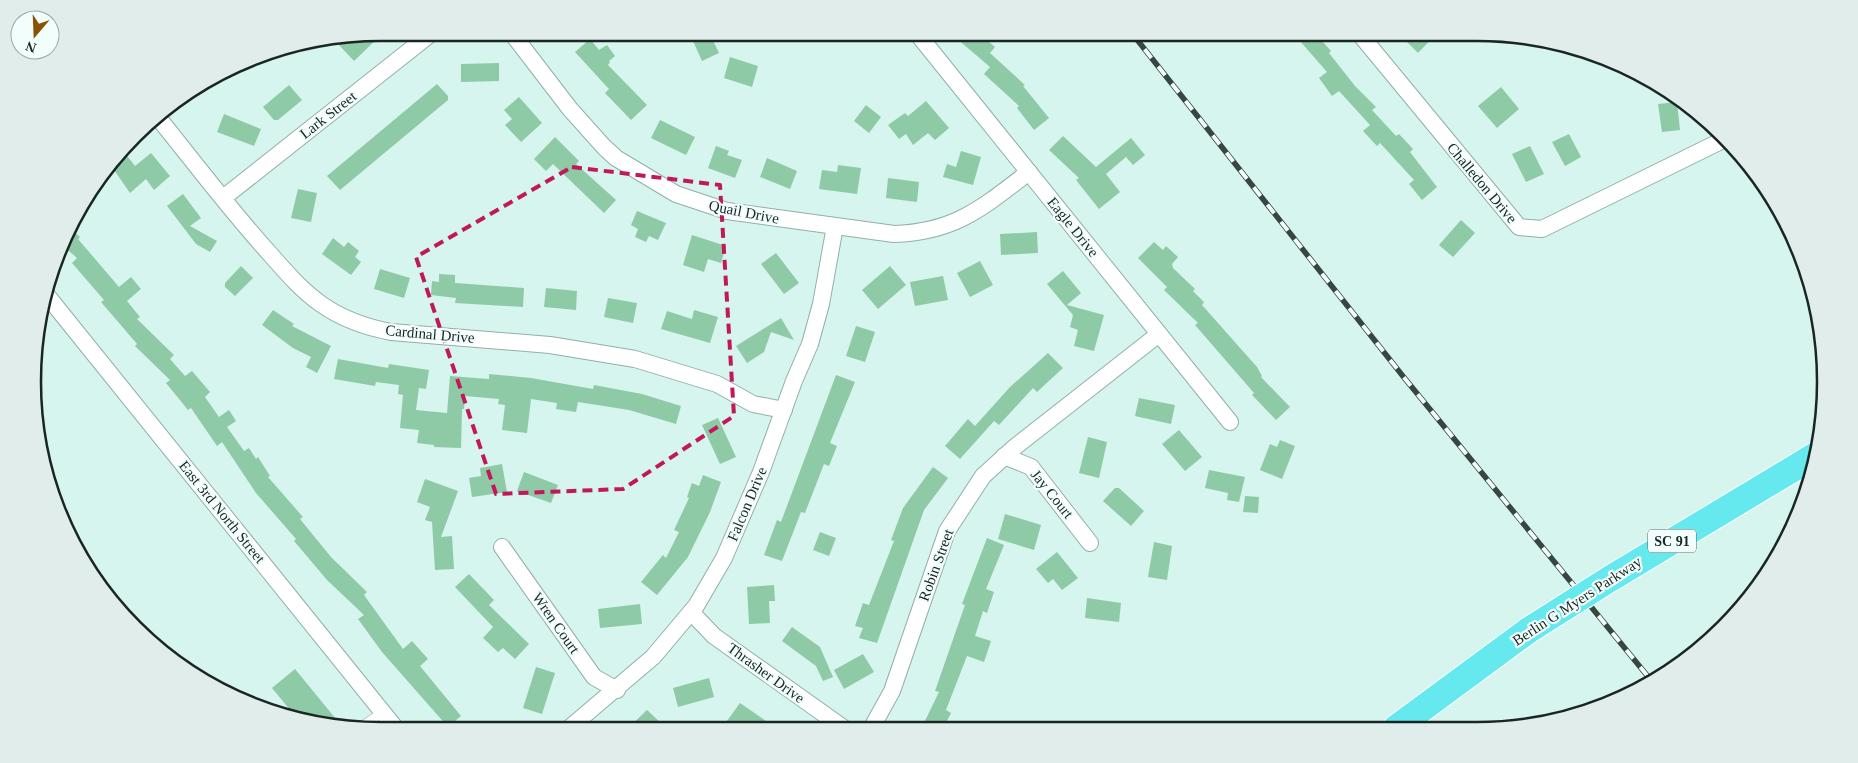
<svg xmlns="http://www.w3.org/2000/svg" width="1858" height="763" viewBox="0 0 1858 763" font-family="'Times New Roman',serif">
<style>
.building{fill:#8fcaa6}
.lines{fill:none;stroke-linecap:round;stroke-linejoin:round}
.service-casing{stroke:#92afa8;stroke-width:10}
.minor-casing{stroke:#92afa8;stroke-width:18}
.primary-casing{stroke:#fff;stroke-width:28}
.service{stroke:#fff;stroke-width:9}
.minor{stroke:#fff;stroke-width:16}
.primary{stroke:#66e8ef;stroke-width:26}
.rail-casing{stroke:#374643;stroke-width:5.5}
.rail{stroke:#f1fefb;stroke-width:4;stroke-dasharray:11;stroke-linecap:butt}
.primary-bridge-casing{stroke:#fff;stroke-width:28;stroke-linecap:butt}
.primary-bridge{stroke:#66e8ef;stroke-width:26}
.marked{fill:none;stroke:#c2185b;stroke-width:4;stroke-dasharray:10 6;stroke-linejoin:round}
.labels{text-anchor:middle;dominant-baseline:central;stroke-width:4.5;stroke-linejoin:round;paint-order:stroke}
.shield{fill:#f1fefb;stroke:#5a6764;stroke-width:1}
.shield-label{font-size:14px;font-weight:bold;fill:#1a2623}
.street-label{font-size:15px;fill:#1a2623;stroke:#f1fefb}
.rim{fill:none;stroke:#1a2623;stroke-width:2.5}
</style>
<rect width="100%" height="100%" fill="#d6f5ee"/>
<g class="building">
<polygon points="384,32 354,61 339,45 347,38"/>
<polygon points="689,32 709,32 719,53 702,61"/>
<polygon points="949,32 977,32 995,47 990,53 1025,85 1023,86 1049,118 1034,130 1017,108 1019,106 984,74 990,67"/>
<polygon points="1292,32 1314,32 1331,51 1329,53 1355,86 1376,107 1372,110 1396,136 1399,134 1413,149 1410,152 1437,187 1422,200 1409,184 1414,180 1380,143 1377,146 1363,131 1370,125 1339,91 1332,96 1319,78 1327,72"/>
<polygon points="1397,32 1438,32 1418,53"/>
<polygon points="590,39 599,50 607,45 615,56 609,61 610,62 608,65 647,105 631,120 605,93 609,89 575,52"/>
<polygon points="730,57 758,66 752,87 724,78"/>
<polygon points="499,63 499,81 461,82 461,64"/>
<polygon points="437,84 448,96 448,100 340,190 327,176"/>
<polygon points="289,85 302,100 278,120 274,120 263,107"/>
<polygon points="1501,87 1519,109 1497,128 1478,106"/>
<polygon points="519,97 542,123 521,142 505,125 512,119 504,110"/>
<polygon points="926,101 949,128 935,140 928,133 913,145 906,134 899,139 888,125 905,113 908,116"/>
<polygon points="1677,102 1680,130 1662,132 1658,104"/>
<polygon points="866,105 881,117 869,133 854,121"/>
<polygon points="224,114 261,129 254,146 217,132"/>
<polygon points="660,120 695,137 686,155 651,138"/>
<polygon points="1569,134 1581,157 1565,166 1552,142"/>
<polygon points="1063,136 1096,167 1131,138 1145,155 1133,165 1126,157 1106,174 1120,192 1099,209 1076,180 1079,178 1049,150"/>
<polygon points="555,137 579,161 576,164 616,200 604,213 553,164 546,171 534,159"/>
<polygon points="716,146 729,151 727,155 742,160 735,178 708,168"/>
<polygon points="1530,146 1544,174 1526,182 1512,154"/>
<polygon points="961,151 981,157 973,185 943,177 947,164 956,167"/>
<polygon points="124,152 135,166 151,153 170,176 154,190 146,179 130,193 112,167"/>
<polygon points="767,158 797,171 790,189 760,177"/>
<polygon points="838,165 861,168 857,194 819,189 822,170 837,172"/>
<polygon points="888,178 919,182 917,202 886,198"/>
<polygon points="298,189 317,193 311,222 291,218"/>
<polygon points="183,194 201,218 190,226 217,241 210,252 196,244 167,206"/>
<polygon points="637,211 666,223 658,240 649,236 646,242 635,237 638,229 631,225"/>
<polygon points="1461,220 1475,233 1453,257 1439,245"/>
<polygon points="70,228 80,237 78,239 119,287 131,277 141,289 127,301 140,317 137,319 174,355 170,359 185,376 192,371 210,392 205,397 219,417 229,410 236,421 227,427 244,451 249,448 256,459 258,457 270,476 268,477 303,517 300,519 331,557 367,592 364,595 403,649 412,641 428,659 420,666 461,716 448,727 382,652 358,619 364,615 327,580 294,541 296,539 256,493 222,442 217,446 191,408 188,410 166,383 170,380 135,346 137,344 101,302 104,300 72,263 77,258 62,245"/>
<polygon points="1037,232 1038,253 1001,255 1000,234"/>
<polygon points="692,235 726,246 721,263 708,259 704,272 683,265"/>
<polygon points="333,238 344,247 348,242 359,251 355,257 361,262 351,275 322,254"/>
<polygon points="1154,242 1163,250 1166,246 1178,257 1172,264 1173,268 1195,289 1193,291 1204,302 1202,305 1257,367 1262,376 1261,377 1290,407 1276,420 1252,395 1254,393 1195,325 1198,323 1164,290 1167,287 1138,258"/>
<polygon points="776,253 799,283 784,294 761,264"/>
<polygon points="980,261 993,285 970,297 957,273"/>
<polygon points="241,266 253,278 235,296 225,287 225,283"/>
<polygon points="890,266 906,285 878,309 862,290"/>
<polygon points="380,269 410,278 404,298 374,289"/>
<polygon points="1063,271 1081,293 1067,305 1104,315 1094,351 1074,346 1078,330 1070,327 1073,315 1047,284"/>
<polygon points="439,274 455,275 455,283 524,288 523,307 455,303 456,298 431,295 432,281 439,282"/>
<polygon points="943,276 948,300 915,306 910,282"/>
<polygon points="546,288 577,291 576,310 544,307"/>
<polygon points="608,298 637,303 633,323 604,317"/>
<polygon points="273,310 294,324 292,326 331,346 317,373 306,367 311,357 293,348 262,325"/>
<polygon points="694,310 718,317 710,343 661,329 667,311 692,319"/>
<polygon points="781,318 794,340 771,332 764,352 747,363 736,346"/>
<polygon points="856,326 875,332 865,362 846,356"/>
<polygon points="1048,353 1063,368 1037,392 1033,388 999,425 994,421 960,459 945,446 968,419 975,426 1010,387"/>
<polygon points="338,359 388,368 389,364 429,370 426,389 419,388 416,410 447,413 450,376 489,379 489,374 531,378 593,389 594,385 642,394 681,406 676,424 629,410 578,402 576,412 556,409 557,403 531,399 527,433 502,430 505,405 498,404 499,399 465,396 464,409 462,409 461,448 434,447 434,445 417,443 419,430 400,428 403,395 398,394 399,385 376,382 375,386 334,379"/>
<polygon points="836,375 855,382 830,443 837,446 829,466 824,464 805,513 801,512 782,561 764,555 777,520 781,522"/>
<polygon points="1139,398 1175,405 1171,424 1135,416"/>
<polygon points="718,418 736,457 720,464 702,425"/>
<polygon points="1179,430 1202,457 1185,471 1162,444"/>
<polygon points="1088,437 1107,442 1099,478 1079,473"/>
<polygon points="1280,440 1295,446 1282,479 1260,470 1270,444 1277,447"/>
<polygon points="502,464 507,492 472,497 469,478 481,476 480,468"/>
<polygon points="933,467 948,478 924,510 877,643 859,638 863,628 855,626 863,603 869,605 894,541 891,540 903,508"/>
<polygon points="1209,470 1245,477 1239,502 1227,500 1228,493 1205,488"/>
<polygon points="524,472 558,485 551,503 517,491"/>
<polygon points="703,475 721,482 710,512 688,557 657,595 641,582 663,555 666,558 679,532 674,530 689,498 687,497 692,483 699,486"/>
<polygon points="425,479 458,491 441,537 452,536 454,569 435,570 432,522 425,520 430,507 417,502"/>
<polygon points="1115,488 1119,488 1144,511 1131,526 1103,501"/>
<polygon points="1245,496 1259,497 1258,513 1243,512"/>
<polygon points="1005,514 1041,525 1034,550 998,539"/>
<polygon points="820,532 836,538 829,556 813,550"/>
<polygon points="987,538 1004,545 986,589 994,592 987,613 983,611 975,636 991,641 984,662 967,656 946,710 951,713 943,729 921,729 939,692 935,691 965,605 962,604"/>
<polygon points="1154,542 1172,546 1167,580 1148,577"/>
<polygon points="1057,552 1078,578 1062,590 1053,579 1048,583 1036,569"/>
<polygon points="469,574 494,600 489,605 529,644 515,659 503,648 498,652 483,638 493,627 455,587"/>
<polygon points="774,585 775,601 769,601 770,623 749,624 747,587"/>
<polygon points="1087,598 1121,603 1119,622 1085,618"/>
<polygon points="640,604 642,624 600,628 598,609"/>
<polygon points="792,627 820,647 833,677 823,681 816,666 782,641"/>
<polygon points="863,654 874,672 844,689 834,670"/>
<polygon points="536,667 555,673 542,714 523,708"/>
<polygon points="295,669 340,724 295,716 272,688"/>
<polygon points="709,678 714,697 678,707 673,688"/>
<polygon points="740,703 769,723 764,729 730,730 724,725"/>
<polygon points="647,710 662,724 656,730 626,730"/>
</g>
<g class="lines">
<g class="service-casing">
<polyline id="service" points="361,727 383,712"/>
</g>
<g class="minor-casing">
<g id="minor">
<path d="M511 32 570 109 604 147 616 158 676 194 727 211 894 234C955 232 982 208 1029 172"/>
<polyline points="916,32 1230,422"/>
<polyline points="1358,32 1519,227 1542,229 1725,139"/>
<path d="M156 115C194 162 230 210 270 254 286 272 301 290 321 304 342 319 365 327 391 332L550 345 635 359 717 384 753 404 784 410"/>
<polyline points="223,198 433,32"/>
<polyline points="45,293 397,730"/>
<polyline points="1004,456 1031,467 1090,543"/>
<polyline points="502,547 594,677 617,690"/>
<polyline points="691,612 714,636 845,729"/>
<polyline points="871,729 892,691 947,531 983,476 1015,447 1159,334"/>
<polyline points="567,730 653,657 696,606 724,558 761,472 794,381 810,344 821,304 835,226"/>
</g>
</g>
<g class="primary-casing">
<polyline id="primary" points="1396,728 1529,630"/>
</g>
<use href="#service" class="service"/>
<use href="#minor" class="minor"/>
<use href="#primary" class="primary"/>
<g class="rail-casing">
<polyline id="rail" points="1131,32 1402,375 1650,679"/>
</g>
<use href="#rail" class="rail"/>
<g class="primary-bridge-casing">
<polyline id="primary-bridge" points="1529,630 1608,580 1816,455"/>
</g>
<use href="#primary-bridge" class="primary-bridge"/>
</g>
<path class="marked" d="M572 167 720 185 734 416 623 489 496 494 416 257Z"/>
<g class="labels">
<rect class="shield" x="1648" y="529.5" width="48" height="23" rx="4"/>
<g class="shield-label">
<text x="1672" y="541">SC 91</text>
</g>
<g class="street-label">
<text transform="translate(328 115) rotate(-38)">Lark Street</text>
<text transform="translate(1482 183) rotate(50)">Challedon Drive</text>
<text transform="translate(744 212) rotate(11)">Quail Drive</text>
<text transform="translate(1073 227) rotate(51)">Eagle Drive</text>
<text transform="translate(430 334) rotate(5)">Cardinal Drive</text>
<text transform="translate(1052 494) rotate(51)">Jay Court</text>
<text transform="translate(747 504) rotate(-67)">Falcon Drive</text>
<text transform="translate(222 512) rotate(51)">East 3rd North Street</text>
<text transform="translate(936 565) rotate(-70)">Robin Street</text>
<text transform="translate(1577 601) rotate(-33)">Berlin G Myers Parkway</text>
<text transform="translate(556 623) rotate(55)">Wren Court</text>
<text transform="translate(766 673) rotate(36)">Thrasher Drive</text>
</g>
</g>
<path d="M0 0H1858V763H0ZM381 41H1477A340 340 0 0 1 1817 381V382A340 340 0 0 1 1477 722H381A340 340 0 0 1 41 382V381A340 340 0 0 1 381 41Z" fill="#e0edea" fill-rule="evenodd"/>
<path class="rim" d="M381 41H1477A340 340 0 0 1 1817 381V382A340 340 0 0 1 1477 722H381A340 340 0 0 1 41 382V381A340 340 0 0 1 381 41Z"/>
<g transform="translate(35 35) rotate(199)"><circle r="24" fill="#f1fefb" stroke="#9ba8a5"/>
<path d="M0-4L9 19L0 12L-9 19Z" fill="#8a5304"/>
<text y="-8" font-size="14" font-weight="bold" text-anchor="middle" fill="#1a2623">N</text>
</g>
</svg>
